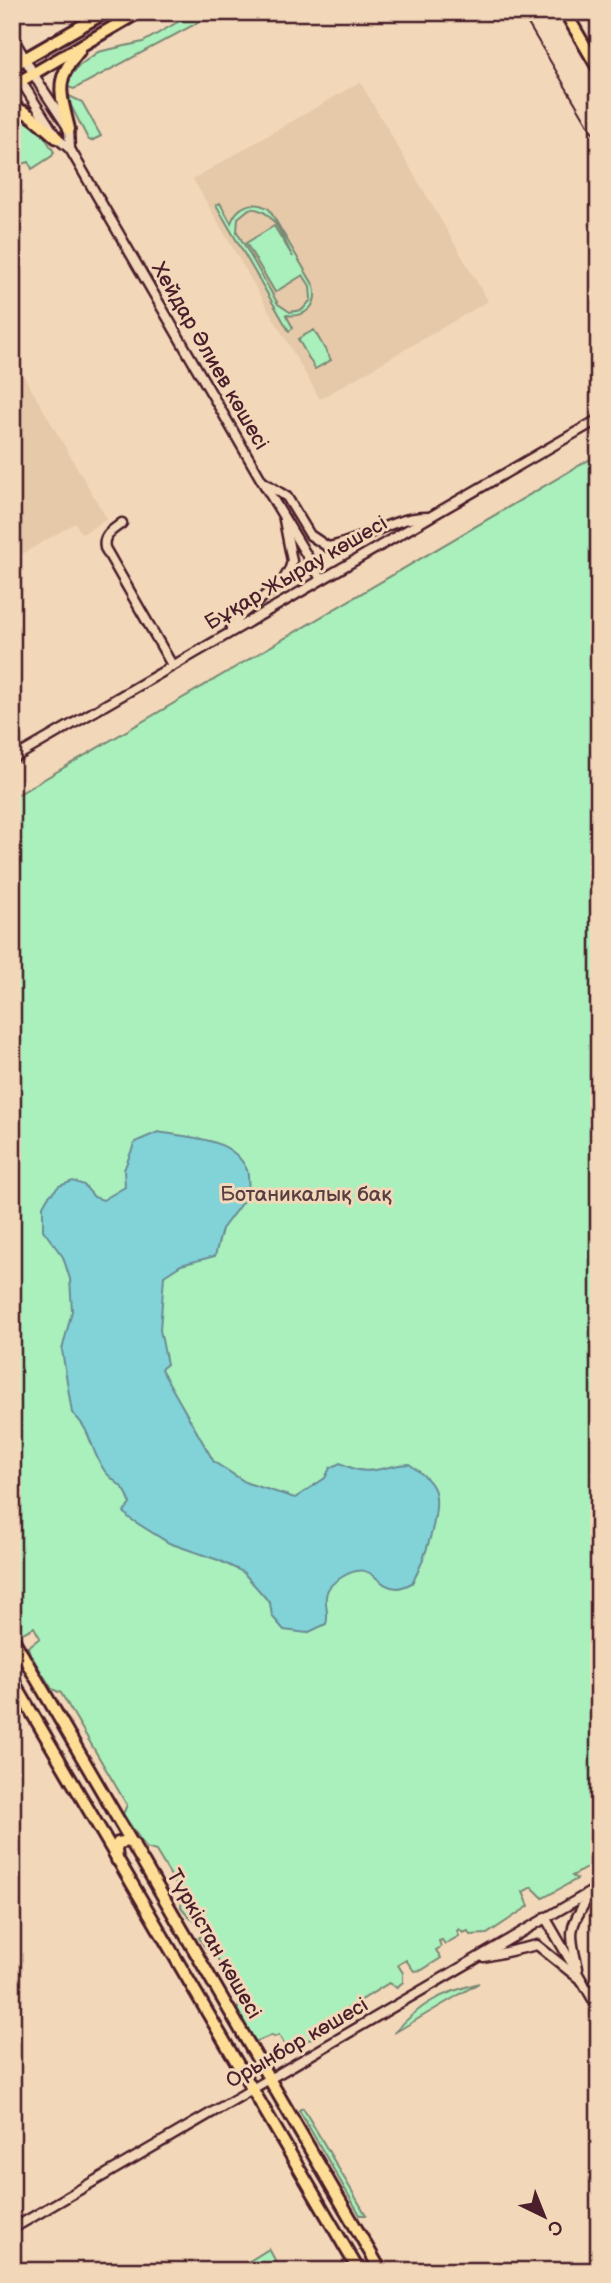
<svg xmlns="http://www.w3.org/2000/svg" width="611" height="2283" viewBox="0 0 611 2283" font-family="'Balsamiq Sans',sans-serif">
<style>
.built{fill:#e5c9a8}
.green{fill:#a9f0bc;stroke:#7a8874;stroke-width:2;fill-rule:evenodd}
.water{fill:#81d3d8;stroke:#6b8b93;stroke-width:2}
.lines{fill:none;stroke-linecap:round;stroke-linejoin:round}
.minor-casing{stroke:#4a1f2b;stroke-width:13}
.major-casing{stroke:#4a1f2b;stroke-width:16}
.minor{stroke:#f2d7b9;stroke-width:8}
.major{stroke:#fedd96;stroke-width:10}
.tram{stroke:#4a1f2b;stroke-width:2}
.labels{text-anchor:middle;dominant-baseline:central;stroke-width:6;stroke-linejoin:round;paint-order:stroke}
.street-label{font-size:21px;fill:#4a1f2b;stroke:#f2d7b9}
.park-label{font-size:21px;fill:#583e41;stroke:#f2d7b9}
</style>
<rect width="100%" height="100%" fill="#f2d7b9"/>
<filter id="ink" filterUnits="userSpaceOnUse"><feTurbulence type="fractalNoise" baseFrequency=".0143" numOctaves="2"/><feDisplacementMap in="SourceGraphic" scale="14" xChannelSelector="R" yChannelSelector="G"/><feConvolveMatrix kernelMatrix="1 2 1 2 8 2 1 2 1" color-interpolation-filters="sRGB"/></filter>
<g filter="url(#ink)">
<g class="built">
<polygon points="360,82 488,301 320,399 193,179"/>
<polygon points="12,356 107,519 82,534 75,523 12,560"/>
</g>
<g class="green">
<polygon points="195,12 201,21 74,89 65,86 71,75 80,65 98,52 143,42"/>
<polygon points="65,94 82,102 101,136 91,141 88,139"/>
<path d="M12 114C33 114 44 136 54 152L52 156 32 169 29 162 12 167Z"/>
<path d="M220 203 231 223C237 206 252 199 269 209L314 286C319 306 305 318 286 315L293 328 289 331 216 205ZM249 209C273 206 283 239 293 257L274 226 246 243 275 292 303 275 310 286 311 300 302 310 290 312 278 304 237 232 238 218Z"/>
<polygon points="314,330 331,360 315,369 298,339"/>
<polygon points="599,454 599,1861 572,1876 577,1879 543,1898 532,1887 523,1892 529,1906 487,1934 470,1935 468,1931 463,1933 459,1929 457,1931 459,1936 445,1944 442,1940 439,1941 441,1947 436,1950 441,1958 422,1970 414,1971 406,1960 398,1965 403,1973 403,1982 397,1987 389,1983 313,2030 320,2034 288,2051 279,2035 274,2037 272,2035 255,2042 237,2011 242,1997 215,1955 205,1947 199,1938 210,1927 203,1916 198,1920 191,1919 181,1907 183,1896 156,1851 146,1848 123,1814 127,1805 61,1693 52,1689 30,1654 28,1647 40,1638 34,1627 21,1634 12,1618 12,798"/>
<path d="M479 1983 394 2033C422 2002 440 1994 479 1983Z"/>
<polygon points="303,2108 366,2215 360,2215 299,2110"/>
<polygon points="269,2249 279,2267 286,2264 290,2271 233,2271"/>
</g>
<path class="water" d="M158 1132C188 1138 232 1136 247 1170 249 1177 248 1186 249 1193L222 1229 215 1256 181 1265 164 1276 160 1330 167 1364 161 1369 214 1462 247 1483 295 1498 325 1478 330 1468 340 1463C372 1479 378 1466 409 1464 417 1470 428 1477 433 1487 444 1507 423 1564 412 1583 408 1585 401 1588 397 1588 374 1587 374 1558 342 1577 337 1580 329 1585 327 1592 323 1602 330 1613 326 1624L307 1633 284 1630 272 1616 270 1603 243 1572 218 1560 169 1543 129 1518 124 1512 130 1504C127 1485 114 1484 104 1470 90 1450 92 1430 72 1413L62 1350 72 1311 70 1279 63 1257 43 1230V1206L48 1197 59 1186 73 1181 84 1185 94 1197 103 1200 125 1187 124 1170 135 1142Z"/>
<g class="lines">
<g class="minor-casing">
<g id="minor">
<polyline points="12,36 40,85 69,129 70,149"/>
<polyline points="12,67 57,138 70,149 262,481 321,579"/>
<path d="M265 483 287 497 310 535 328 547C364 541 391 517 427 517"/>
<path d="M122 523C113 530 102 535 105 548L172 665"/>
<polyline points="231,628 242,614 283,581 290,568 292,561 284,520"/>
<polyline points="12,759 599,419"/>
<polyline points="545,1917 599,2010"/>
<polyline points="484,1957 537,1945 582,1981"/>
<path d="M578 1968C567 1926 571 1928 591 1892"/>
<polyline points="12,2229 599,1887"/>
</g>
</g>
<g class="major-casing">
<g id="major">
<polyline points="565,12 599,70"/>
<polyline points="12,66 106,12"/>
<polyline points="12,86 139,12"/>
<path d="M12 107C30 112 43 126 57 138"/>
<path d="M69 129C61 94 53 81 79 51"/>
<polyline points="12,1637 381,2271"/>
<polyline points="12,1679 359,2271"/>
<polyline points="117,1860 116,1849 118,1843 129,1841 134,1845"/>
</g>
</g>
<use href="#minor" class="minor"/>
<use href="#major" class="major"/>
<polyline class="tram" points="521,12 599,143"/>
</g>
</g>
<g class="labels">
<g class="street-label">
<text transform="translate(210 356) rotate(60)">Хейдар Әлиев көшесі</text>
<text transform="translate(296 573) rotate(-30)">Бұқар Жырау көшесі</text>
<text transform="translate(214 1944) rotate(60)">Түркістан көшесі</text>
<text transform="translate(297 2043) rotate(-30)">Орынбор көшесі</text>
</g>
<g class="park-label">
<text x="306" y="1194">Ботаникалық бақ</text>
</g>
</g>
<rect width="611" height="2283" fill="none" stroke="#f2d7b9" stroke-width="42"/>
<rect x="21" y="21" width="569" height="2241" fill="none" stroke="#4a1f2b" stroke-width="2.5" filter="url(#ink)"/>
<g transform="translate(544 2216) rotate(137)" stroke="#f2d7b9" stroke-width="5" paint-order="stroke">
<path d="M0-5L12 26L0 18L-12 26Z" fill="#4a1f2b"/>
<text y="-10" font-size="19" font-weight="bold" text-anchor="middle" fill="#4a1f2b">С</text>
</g>
</svg>
